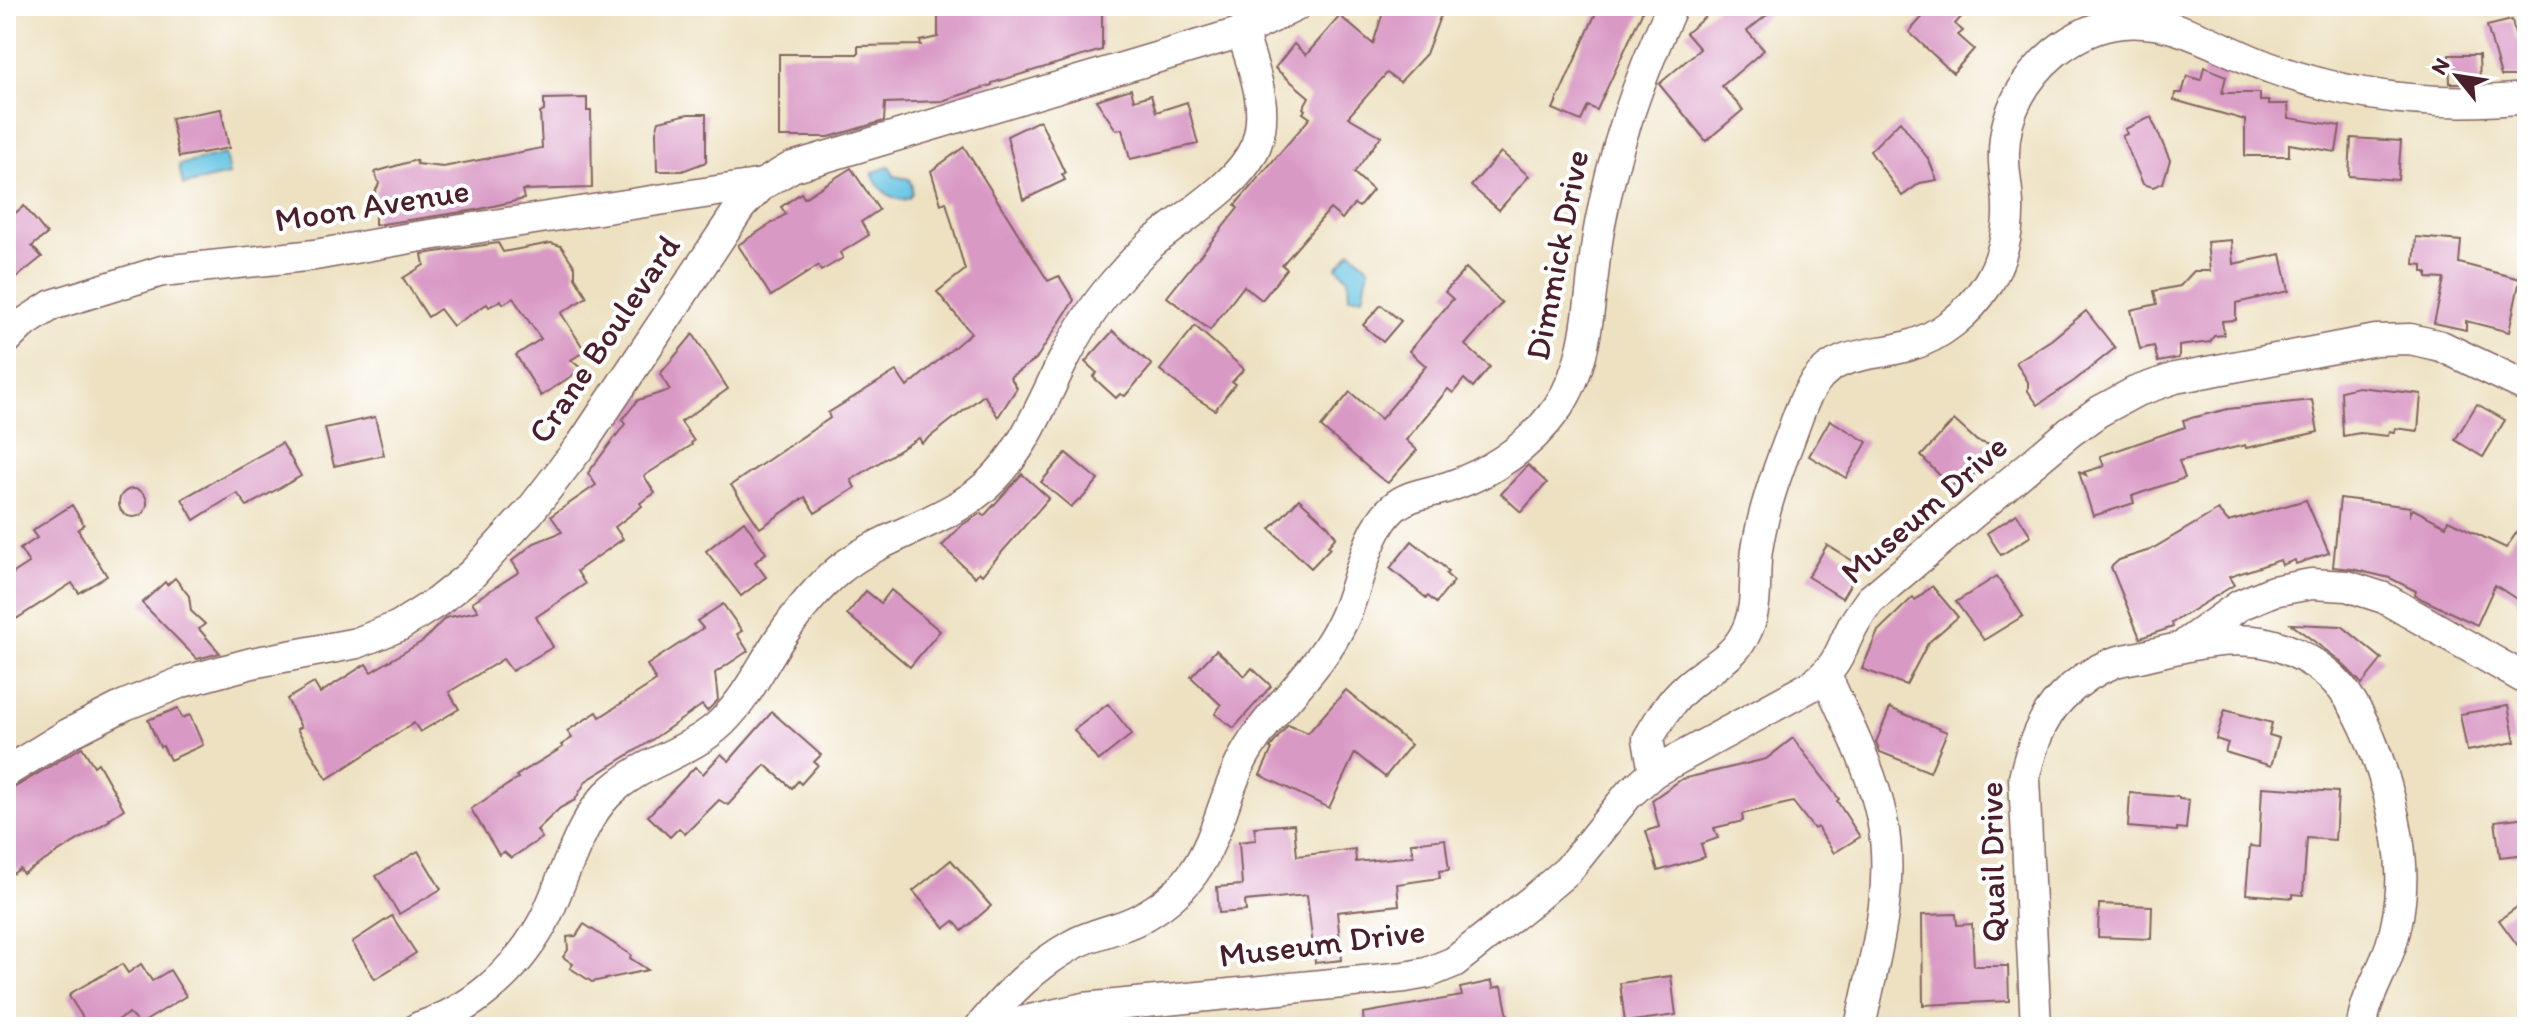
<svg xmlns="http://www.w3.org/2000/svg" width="2533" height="1033" viewBox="0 0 2533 1033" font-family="Itim,sans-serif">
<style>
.water{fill:#65c4e3;stroke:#587287;stroke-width:2}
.building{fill:#d999c5}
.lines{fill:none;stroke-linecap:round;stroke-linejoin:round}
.minor-casing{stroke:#836360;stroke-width:33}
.minor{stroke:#fff;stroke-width:30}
.labels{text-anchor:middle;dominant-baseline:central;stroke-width:8;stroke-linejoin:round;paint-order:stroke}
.street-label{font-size:34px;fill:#4a1f2b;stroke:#fff}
</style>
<rect width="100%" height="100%" fill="#fff"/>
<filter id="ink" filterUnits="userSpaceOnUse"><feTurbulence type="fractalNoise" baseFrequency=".0125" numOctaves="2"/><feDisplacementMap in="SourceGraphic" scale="16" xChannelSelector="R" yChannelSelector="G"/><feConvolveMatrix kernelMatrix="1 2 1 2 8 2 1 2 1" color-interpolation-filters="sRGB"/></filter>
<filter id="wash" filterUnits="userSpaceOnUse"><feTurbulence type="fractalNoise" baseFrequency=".006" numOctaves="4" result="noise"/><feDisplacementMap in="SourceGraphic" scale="32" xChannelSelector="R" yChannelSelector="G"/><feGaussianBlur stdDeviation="1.8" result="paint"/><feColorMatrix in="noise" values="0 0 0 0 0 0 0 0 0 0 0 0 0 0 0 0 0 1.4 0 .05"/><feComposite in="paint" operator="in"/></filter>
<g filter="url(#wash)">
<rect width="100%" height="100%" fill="#ede1c1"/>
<g class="water">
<polygon points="225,154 229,175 183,185 179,165"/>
<path d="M889 166 894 176 909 179C924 209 883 205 872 173Z"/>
<polygon points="1351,251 1369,267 1363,297 1349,297 1348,278 1337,267"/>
</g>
<g id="blocks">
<g class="building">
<polygon points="938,6 1102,6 1102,50 992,83 992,85 942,101 885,103 884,121 829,137 779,137 779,54 858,54 858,46 921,45 920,41 938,37"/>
<polygon points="1385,6 1444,6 1426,54 1400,82 1387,73 1348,117 1381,136 1354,173 1373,190 1359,207 1354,204 1342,219 1330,209 1282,265 1287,269 1262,300 1244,286 1210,330 1167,297 1238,208 1235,205 1310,118 1303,113 1305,110 1303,108 1309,97 1275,68 1294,44 1306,55 1340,16 1373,44"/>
<polygon points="1599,6 1645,6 1597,110 1588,106 1581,121 1553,109"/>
<polygon points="1718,6 1778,6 1747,31 1764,50 1722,86 1743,110 1706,141 1659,84 1700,49 1686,33"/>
<polygon points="1932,6 1971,6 1955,24 1963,31 1958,35 1974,49 1953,73 1909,32"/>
<polygon points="2512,20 2516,39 2527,39 2527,76 2501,76 2487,26"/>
<polygon points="2449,55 2479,55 2480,83 2450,83"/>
<polygon points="2204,67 2226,76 2222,93 2260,93 2260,101 2269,101 2269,104 2288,104 2289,118 2340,126 2336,152 2289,144 2289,156 2245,156 2245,120 2174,100 2175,93 2182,93 2187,76 2201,80"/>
<polygon points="1131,89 1134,100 1151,95 1156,112 1187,102 1198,144 1130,159 1122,129 1116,130 1096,100"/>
<polygon points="587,98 587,111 591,111 592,188 522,190 524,199 476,210 375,225 375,192 379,184 375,172 416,160 417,164 443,167 542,148 540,113 544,111 544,99"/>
<polygon points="221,109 229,148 179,157 171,118"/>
<polygon points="688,114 706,114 706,162 682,171 657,171 656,132 659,121"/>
<polygon points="2151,117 2170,160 2163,183 2153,187 2143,184 2122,136 2127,134 2125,129"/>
<polygon points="1040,120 1065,173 1062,174 1065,180 1023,200 1007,136"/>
<polygon points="1900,121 1929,160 1937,180 1920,183 1902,196 1870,151"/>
<polygon points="2351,138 2401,141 2398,180 2349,176"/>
<polygon points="964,147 1048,281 1059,276 1074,300 1036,359 1010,377 1017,388 998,417 984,395 922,443 919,438 851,480 855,488 815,513 805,497 760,528 731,485 830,418 828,413 896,371 907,387 971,333 937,292 965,270 946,202 941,204 931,171"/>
<polygon points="1501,152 1529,176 1499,210 1471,186"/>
<polygon points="851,168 879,210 861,222 869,235 840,253 843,258 821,271 818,266 771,296 738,245 786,214 781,207 801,193 804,198"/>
<polygon points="24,206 47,234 32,246 42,257 6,286 6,214 9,218"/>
<polygon points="2416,237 2461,241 2459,263 2520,279 2509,332 2466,321 2466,330 2434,323 2444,279 2427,278 2427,272 2423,272 2423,265 2414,264"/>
<polygon points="2231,240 2233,264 2281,254 2289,291 2236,303 2236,320 2222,321 2224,335 2214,336 2210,342 2179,346 2179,358 2158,362 2154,346 2140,349 2131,310 2157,304 2154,291 2180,286 2194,271 2210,271 2207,242"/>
<polygon points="498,243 503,252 551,243 561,246 575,267 575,277 587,297 561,313 585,351 571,360 582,369 541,396 516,355 541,339 513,298 503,304 501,300 489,307 487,304 453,326 440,309 428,317 403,278 424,265 422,254"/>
<polygon points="1466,268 1502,303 1465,345 1490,367 1473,387 1464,379 1453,393 1448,389 1406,440 1417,450 1388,483 1379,477 1321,427 1350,392 1381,419 1426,366 1409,351 1453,299 1445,292"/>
<polygon points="1381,305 1401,321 1383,342 1363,325"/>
<polygon points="2086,311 2115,348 2074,381 2038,405 2028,391 2028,382 2016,362 2051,340"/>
<polygon points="1195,326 1244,369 1232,382 1235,384 1215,410 1191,395 1160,370"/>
<polygon points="1113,331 1152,365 1125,396 1120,394 1116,398 1093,377 1097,373 1085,362"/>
<polygon points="693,334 728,389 681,422 694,441 691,443 692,445 644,476 655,493 640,503 642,506 615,527 623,539 577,571 585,584 536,617 553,647 512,671 503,659 449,692 459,709 420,732 414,723 327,779 297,729 301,727 287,699 314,683 320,693 366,664 371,672 423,641 445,618 478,611 472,602 519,572 512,561 534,543 562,532 551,516 596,485 588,473 625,424 622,420 638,400 670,390 660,374"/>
<polygon points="2358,387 2421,394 2418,431 2395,428 2394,432 2389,431 2388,436 2360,433 2343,436 2341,391"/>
<polygon points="2312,400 2318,432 2246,448 2245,445 2179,461 2185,478 2132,496 2134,503 2093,516 2079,472 2086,475 2084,472 2104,466 2100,456 2185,427 2183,420 2228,409"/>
<polygon points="2477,404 2505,420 2483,457 2455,440"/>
<polygon points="375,417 384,455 334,466 325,428"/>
<polygon points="1830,420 1867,442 1846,478 1809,456"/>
<polygon points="1954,420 1977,441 2000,448 1966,482 1961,477 1951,487 1921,456"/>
<polygon points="282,443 301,476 247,506 237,493 194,520 182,499"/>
<polygon points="1066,453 1098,480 1081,500 1079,499 1071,507 1041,482"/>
<polygon points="1528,465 1547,483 1521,512 1501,494"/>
<polygon points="1022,474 1049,498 982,575 979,572 975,577 942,546 962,525 981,513 984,516"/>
<circle cx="133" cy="503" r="14"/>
<polygon points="2340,498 2410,507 2410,514 2413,509 2446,526 2448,520 2506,548 2527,517 2527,606 2495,585 2477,625 2424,600 2415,595 2416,591 2390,578 2352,569 2333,567"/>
<polygon points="1299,499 1328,526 1336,537 1328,546 1330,548 1311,568 1270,529"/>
<polygon points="2306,500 2329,553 2296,564 2295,560 2282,565 2280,560 2229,577 2234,585 2172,623 2173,627 2140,638 2111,567 2119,560 2150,550 2218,510 2228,522"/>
<polygon points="72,505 84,525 78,530 107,576 79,593 72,583 16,619 6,603 6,578 29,563 20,549 37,538 32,531"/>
<polygon points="2017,514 2031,536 2001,555 1987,533"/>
<polygon points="744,521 766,553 755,562 766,577 741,596 706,551"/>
<polygon points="1412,541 1444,567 1448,572 1446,574 1454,581 1436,603 1428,596 1426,598 1390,568"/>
<polygon points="1827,545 1861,566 1842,598 1808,577"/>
<polygon points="1997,576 2023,616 1984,640 1956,602"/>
<polygon points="175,578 189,596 191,611 205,624 199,629 220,653 197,659 142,603 165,582 167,585"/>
<polygon points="1932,586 1958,617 1928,643 1906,685 1862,669 1878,631 1913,597 1915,600"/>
<polygon points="891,590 940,631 910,667 847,614 866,591 881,603"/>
<polygon points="723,604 742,631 737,634 748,651 715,673 718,700 707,711 702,705 646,744 586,781 575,800 560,808 537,830 542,838 511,858 504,852 499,855 471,809 518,778 516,776 563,747 561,745 572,738 567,731 597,712 600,717 656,681 647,665 703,628 697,621"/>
<polygon points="2291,624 2342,626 2382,659 2362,684 2339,660"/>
<polygon points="1216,650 1245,676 1252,668 1271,686 1234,728 1215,714 1221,705 1191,677"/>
<polygon points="1346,690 1411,745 1385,777 1355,753 1329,808 1260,775 1272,749 1270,748 1288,725 1308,733"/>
<polygon points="1108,704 1132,734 1098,761 1074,730"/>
<polygon points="2508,706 2515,742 2467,751 2460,714"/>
<polygon points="178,708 182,718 190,715 203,745 170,760 163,746 160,747 148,720"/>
<polygon points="1890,708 1947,732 1930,772 1880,752 1876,742"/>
<polygon points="2225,710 2272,723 2269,735 2279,738 2271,766 2225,752 2228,743 2216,739"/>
<polygon points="772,712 821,755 814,762 818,765 801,784 798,781 792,788 765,765 728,805 719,800 685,834 679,828 670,837 648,816 695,767 703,774 721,754 729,761"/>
<polygon points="1793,738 1839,799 1837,801 1860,837 1834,853 1817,827 1814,829 1793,802 1742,814 1743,821 1714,828 1718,838 1701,844 1705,857 1658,871 1646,831 1659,827 1652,800 1682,779 1766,759"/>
<polygon points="82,747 94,766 98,763 124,809 109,819 110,820 23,874 20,869 6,878 6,790 15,787"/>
<polygon points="2262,787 2338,792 2335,840 2307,838 2303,895 2293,894 2293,898 2246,894 2250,846 2259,847"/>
<polygon points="2130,793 2179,797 2179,799 2189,800 2186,829 2177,828 2177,831 2128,827"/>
<polygon points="2527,817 2527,854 2500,857 2495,821"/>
<polygon points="1294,824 1297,856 1355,849 1356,862 1413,856 1411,843 1445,839 1449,870 1439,871 1440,878 1397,884 1399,905 1337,912 1342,960 1315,963 1307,895 1245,901 1246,911 1219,913 1217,887 1242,885 1239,842 1256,840 1254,827"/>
<polygon points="418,851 441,889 399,914 376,876"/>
<polygon points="951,860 991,906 962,931 954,921 945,928 913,891"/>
<polygon points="2527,900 2527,958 2499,920"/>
<polygon points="2099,904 2152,906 2151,939 2098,937"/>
<polygon points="1956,914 1957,925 1972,924 1974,966 2008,966 2009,1001 1923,1005 1922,915"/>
<polygon points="392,916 416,953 375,979 352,942"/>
<polygon points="584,924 631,955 630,958 648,970 592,982 570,968 573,964 563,957 568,950 567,937 576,936"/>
<polygon points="122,964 128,973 141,964 152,981 170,970 186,996 139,1025 129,1013 107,1027 89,1027 69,996 71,993"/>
<polygon points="1671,976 1676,1015 1625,1022 1620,983"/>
<polygon points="1492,981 1493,988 1502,986 1510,1027 1364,1027 1363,1013 1462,996 1460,988"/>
</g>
</g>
</g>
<g filter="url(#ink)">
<use href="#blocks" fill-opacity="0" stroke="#836360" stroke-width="2"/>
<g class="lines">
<g class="minor-casing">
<g id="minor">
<polyline points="6,340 21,325 52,305 162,271 315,255 416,237 763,184"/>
<polyline points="2188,642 2240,605 2273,591 2311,584 2347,586 2384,598 2527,680"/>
<path d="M1826 675C1846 721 1872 769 1882 819 1896 889 1874 959 1860 1027"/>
<polyline points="6,772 68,734 125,705 182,682 252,663 357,643 399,626 437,602 472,574 530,511 582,444 741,206 763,184 792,167 1242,32 1296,6"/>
<path d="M1654 772 1648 739C1659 720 1671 700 1689 685 1710 667 1735 658 1747 630 1759 604 1753 577 1757 550 1763 510 1776 475 1790 438 1797 419 1803 399 1815 382 1837 351 1875 356 1908 346 1940 337 1969 313 1987 285 2001 263 2009 233 2008 207 2008 189 2003 171 2004 153 2004 113 2025 77 2055 52 2074 37 2098 25 2123 23 2178 18 2222 51 2271 68 2353 98 2440 107 2527 98"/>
<path d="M419 1027C471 1011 516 971 542 924 551 908 557 890 564 873 576 846 586 817 607 795 639 762 689 754 722 722 749 695 760 668 780 638 797 613 816 589 839 570 883 534 944 524 987 485 1024 451 1040 407 1062 363 1076 335 1093 307 1114 283 1126 269 1139 255 1152 243 1184 216 1240 185 1256 145 1270 107 1253 68 1242 32"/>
<path d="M980 1027C1007 994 1035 966 1072 945 1093 933 1118 930 1139 919 1160 908 1181 891 1194 872 1218 837 1224 795 1243 758 1270 708 1318 674 1343 620 1359 587 1365 532 1394 507 1409 494 1430 493 1448 487 1493 472 1530 447 1558 407 1594 354 1588 284 1600 224 1614 148 1640 76 1672 6"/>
<path d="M998 1027 1084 1008 1405 977 1427 973 1454 962 1535 898 1568 870 1628 795 1654 772 1811 686C1842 663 1838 652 1855 622 1860 614 1865 607 1870 600L2070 432 2098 412 2135 392 2175 378 2376 340 2410 339 2441 346 2527 387"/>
<path d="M2036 1027 2024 778C2031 749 2040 719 2062 697 2076 683 2095 670 2113 663 2124 659 2137 658 2148 655 2186 646 2223 636 2262 642 2285 646 2310 659 2328 674 2367 706 2390 790 2398 839 2405 878 2401 922 2386 959 2377 981 2364 1003 2362 1027"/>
</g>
</g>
<use href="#minor" class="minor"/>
</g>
</g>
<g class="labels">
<g class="street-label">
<text transform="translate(372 205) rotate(-9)">Moon Avenue</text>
<text transform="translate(1557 255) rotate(-79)">Dimmick Drive</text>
<text transform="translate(604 339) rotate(-56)">Crane Boulevard</text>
<text transform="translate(1924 509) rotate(-41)">Museum Drive</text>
<text transform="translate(1992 862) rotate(-91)">Quail Drive</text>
<text transform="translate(1322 943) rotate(-7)">Museum Drive</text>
</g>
</g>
<rect width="2533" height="1033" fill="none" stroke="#fff" stroke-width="32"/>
<g transform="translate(2457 76) rotate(300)" stroke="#ffffff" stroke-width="6" paint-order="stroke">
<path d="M0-6L14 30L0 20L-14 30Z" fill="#4a1f2b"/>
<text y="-12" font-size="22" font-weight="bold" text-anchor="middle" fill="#4a1f2b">N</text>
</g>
</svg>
